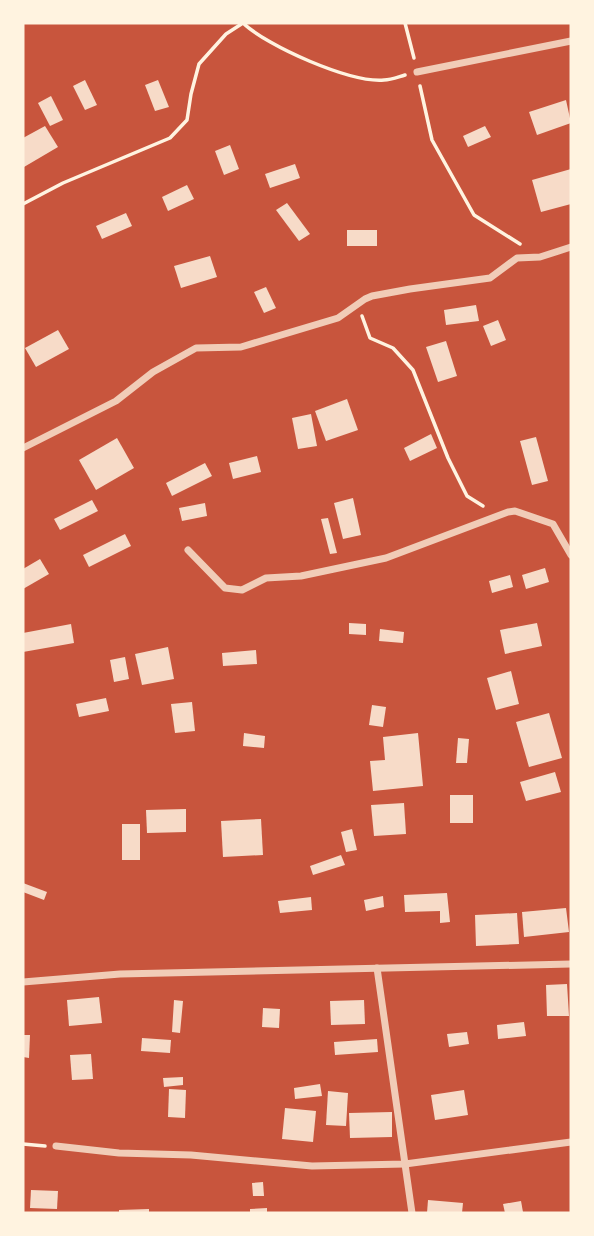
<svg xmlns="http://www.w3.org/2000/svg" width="594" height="1236" viewBox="0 0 594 1236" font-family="'Libre Baskerville',serif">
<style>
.building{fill:#f7dbc8}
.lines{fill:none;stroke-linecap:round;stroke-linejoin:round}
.path{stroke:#fff3e0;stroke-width:3.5}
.minor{stroke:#f1ccb7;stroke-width:7}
</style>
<rect width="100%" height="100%" fill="#c8553d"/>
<g class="building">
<polygon points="85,80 97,105 85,110 73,86"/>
<polygon points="158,80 169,107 155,111 145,85"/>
<polygon points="51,96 63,120 50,126 38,103"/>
<polygon points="566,100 571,123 537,135 529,112"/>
<polygon points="45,126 58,147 24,167 23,138"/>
<polygon points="485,126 491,137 468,147 463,136"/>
<polygon points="230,145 239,169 224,175 215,151"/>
<polygon points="295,164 300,178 270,188 265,174"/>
<polygon points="571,169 571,204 541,212 532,180"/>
<polygon points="187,185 194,199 168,211 162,197"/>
<polygon points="287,203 310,234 299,241 276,210"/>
<polygon points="126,213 132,226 102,239 96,226"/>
<rect x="347" y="230" width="30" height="16"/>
<polygon points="210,256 217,277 181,288 174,266"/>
<polygon points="266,287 276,308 264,313 254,292"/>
<polygon points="476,305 479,321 446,325 444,310"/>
<polygon points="498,320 506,340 491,346 483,326"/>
<polygon points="58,330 69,349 36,367 25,348"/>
<polygon points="446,341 457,376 438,382 426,347"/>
<polygon points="347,399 358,430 326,441 315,411"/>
<polygon points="311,414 317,446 298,449 292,418"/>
<polygon points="431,434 437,448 410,461 404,448"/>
<polygon points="536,437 548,481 532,485 520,441"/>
<polygon points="117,438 134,468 96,490 79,460"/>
<polygon points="257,456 261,472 233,479 229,463"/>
<polygon points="205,463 212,476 172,496 166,483"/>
<polygon points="353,498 361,535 343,539 334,503"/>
<polygon points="92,500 98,511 60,530 54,519"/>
<polygon points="205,503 207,516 182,521 179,508"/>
<polygon points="328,518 337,553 330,554 321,519"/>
<polygon points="125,534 131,546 89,567 83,555"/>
<polygon points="40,559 49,574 23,589 23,569"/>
<polygon points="545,568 549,582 526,589 522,575"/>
<polygon points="510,575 513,587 492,593 489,581"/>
<polygon points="349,623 366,624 366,635 349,634"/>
<polygon points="537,623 542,646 505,654 500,630"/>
<polygon points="71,624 74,643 23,652 23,633"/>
<polygon points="380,629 404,632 403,643 379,641"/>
<polygon points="168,647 174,679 142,685 135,654"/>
<polygon points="256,650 257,664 223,666 222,653"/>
<polygon points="125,657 129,679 114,682 110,660"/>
<polygon points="511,671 519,704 496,710 487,678"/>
<polygon points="106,698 109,711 79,717 76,704"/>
<polygon points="192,702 195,731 175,733 171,704"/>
<polygon points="372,705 386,707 383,727 369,725"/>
<polygon points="549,713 562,758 529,767 516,722"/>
<polygon points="244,733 265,736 264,748 243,746"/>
<polygon points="418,733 423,786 373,791 370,761 385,760 383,737"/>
<polygon points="458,738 469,739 467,763 456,763"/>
<polygon points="555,772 561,792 526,801 520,782"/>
<rect x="450" y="795" width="23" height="28"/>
<polygon points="404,803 406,834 374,836 371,805"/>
<polygon points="186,809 186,832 147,833 146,810"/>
<polygon points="261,819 263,855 223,857 221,821"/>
<rect x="122" y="824" width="18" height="36"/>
<polygon points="352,829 357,850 346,852 341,832"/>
<polygon points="341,855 345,865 313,875 310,866"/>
<polygon points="23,883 47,892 44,900 23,892"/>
<polygon points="447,893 450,922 440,923 440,911 405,912 404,895"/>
<polygon points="383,896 384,907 366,911 364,900"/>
<polygon points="311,897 312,910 280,913 278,901"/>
<polygon points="566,908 569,932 524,937 522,912"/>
<polygon points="517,913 519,944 476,946 475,915"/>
<polygon points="567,984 569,1016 547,1016 546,985"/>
<polygon points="99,997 102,1023 69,1026 67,1000"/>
<polygon points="174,1000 183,1001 180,1033 172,1032"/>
<polygon points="364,1000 365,1024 331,1025 330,1001"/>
<polygon points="263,1008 280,1009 279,1028 262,1027"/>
<polygon points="524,1022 526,1036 498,1039 497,1025"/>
<polygon points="467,1032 469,1044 449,1047 447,1034"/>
<polygon points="23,1035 30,1035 29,1058 23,1057"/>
<polygon points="142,1038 171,1040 170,1053 141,1051"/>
<polygon points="377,1039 378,1052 335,1055 334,1042"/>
<polygon points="91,1054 93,1079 72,1080 70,1055"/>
<polygon points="183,1077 183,1085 164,1087 163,1078"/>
<polygon points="320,1084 322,1096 295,1099 294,1088"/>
<polygon points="169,1089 186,1090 185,1118 168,1117"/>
<polygon points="464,1090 468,1115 435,1120 431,1095"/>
<polygon points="328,1091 348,1093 346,1126 326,1125"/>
<polygon points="285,1108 316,1111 313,1142 282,1139"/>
<polygon points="392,1112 392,1137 350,1138 349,1113"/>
<polygon points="263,1182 264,1196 253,1196 252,1183"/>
<polygon points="31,1190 58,1191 57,1209 30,1208"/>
<polygon points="428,1200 463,1203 462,1213 427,1213"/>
<polygon points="521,1201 523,1212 505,1213 503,1204"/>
<polygon points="267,1208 267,1213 250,1213 250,1209"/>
<polygon points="149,1209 149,1213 119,1213 119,1210"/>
</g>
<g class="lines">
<g class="path">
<polyline points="405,23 414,58"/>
<polyline points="420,86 432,140 474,215 520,244"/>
<path d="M23 204 63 183 170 138 187 120 191 94 199 64 226 34 243 23C267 46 350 83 384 80 391 80 398 77 405 75"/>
<polyline points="362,316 370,338 393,348 413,370 448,458 467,496 483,506"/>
<polyline points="23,1144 45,1146"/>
</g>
<g class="minor">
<polyline points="417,72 571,41"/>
<polyline points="23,448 116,401 153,372 196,348 241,347 338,318 365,299 372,296 410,289 490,278 517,258 540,257 571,247"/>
<polyline points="188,550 225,588 242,590 266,578 301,576 386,558 508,512 515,511 553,524 571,555"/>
<polyline points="377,968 412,1213"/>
<polyline points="23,982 120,974 571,964"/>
<polyline points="56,1146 119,1153 191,1155 312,1166 405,1164 571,1142"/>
</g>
</g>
<rect width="594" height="1236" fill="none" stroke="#fff3e0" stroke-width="49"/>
</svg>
